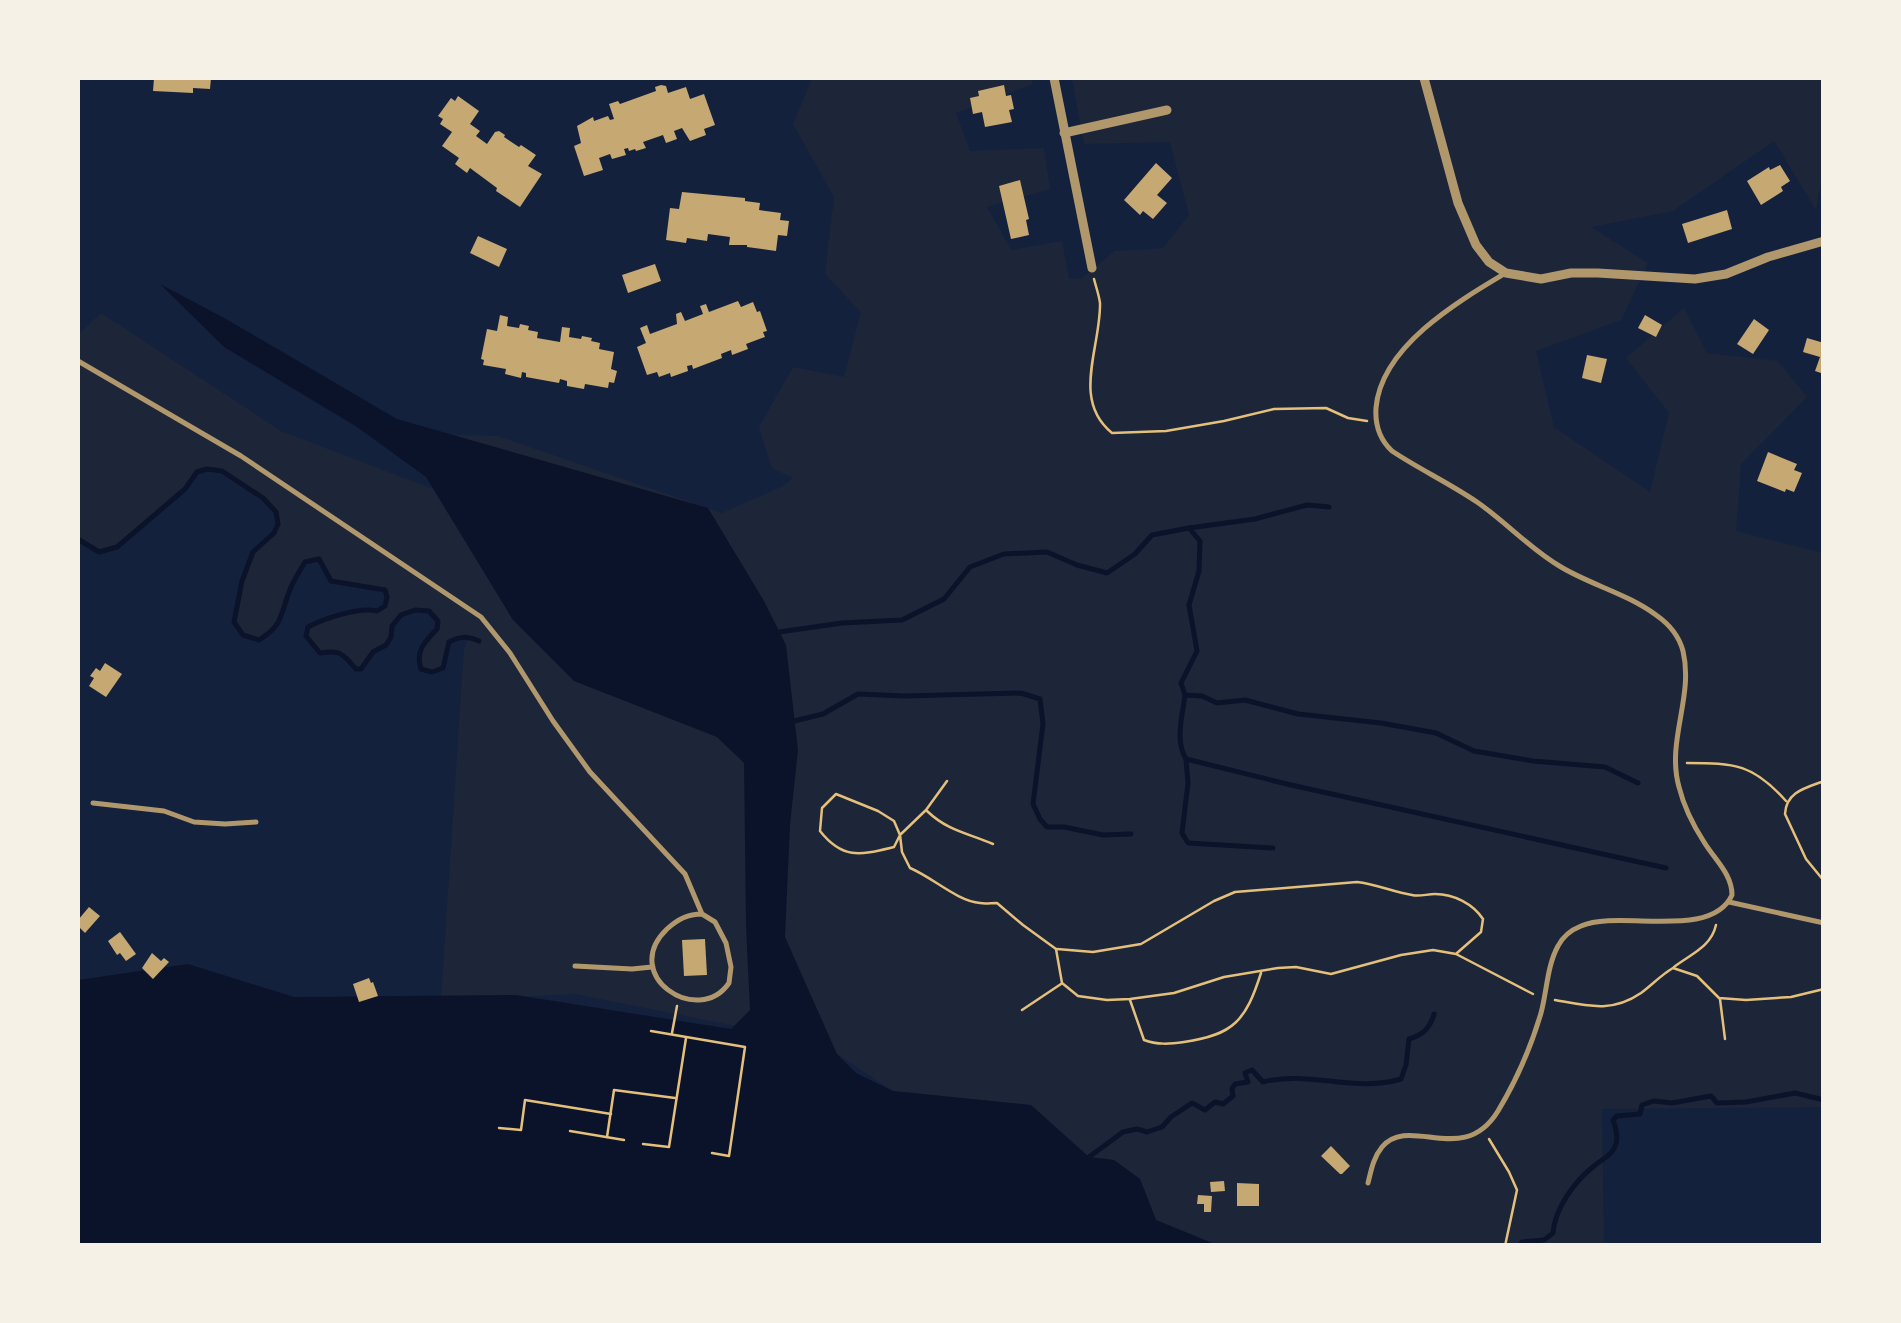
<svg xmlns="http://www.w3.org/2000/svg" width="1901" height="1323" viewBox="0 0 1901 1323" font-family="Bitter,serif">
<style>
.green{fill:#1d2539}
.water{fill:#0b132b}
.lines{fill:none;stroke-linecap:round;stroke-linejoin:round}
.stream{stroke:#0b132b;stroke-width:5}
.building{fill:#c6a872}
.path{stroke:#e5c07b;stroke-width:2.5}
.service{stroke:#b1986c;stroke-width:5}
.minor{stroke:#b1986c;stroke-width:9}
</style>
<rect width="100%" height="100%" fill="#14213d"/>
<path class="green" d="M809 78H1031L1033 84 956 113 970 151 1044 148 1050 189 987 207 1011 250 1062 241 1069 278 1081 279 1115 251 1163 248 1189 215 1170 142 1084 144 1072 79 1075 78H1823V171L1816 210 1774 141 1673 211 1591 227 1648 263 1621 320 1536 351 1554 427 1650 492 1669 413 1626 358 1684 308 1707 353 1778 361 1807 397 1741 464 1736 531 1823 553V1107L1602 1109 1604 1245H1217L1156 1220 1140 1179 1114 1160 1089 1157 1031 1105 893 1091 837 1054 746 1028 576 994 441 1000 464 648 469 638 458 637 449 642 443 668 432 672 421 669C416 651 425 642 437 629L438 621 429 611 415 610 401 615 392 626 391 637 386 645 372 654 361 669H356C343 653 341 650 320 653L306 636 308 627C324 619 360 607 377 611L385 606 387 597 384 590 331 581 319 559 305 562 290 588 283 611 273 632 259 640 243 635 234 622 242 581 253 552 274 533 278 524 276 512 263 498 222 471 207 469 193 476 185 489 117 547 99 552 78 539V335L101 313 281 431 433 489 455 435 498 436 722 513 783 486 793 478 772 468 759 427 793 367 844 377 861 312 825 274 834 197 793 124 811 81Z"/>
<polygon class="water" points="160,284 226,319 397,419 708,508 764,601 786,645 798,750 790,825 785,937 837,1054 856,1073 893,1091 1031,1105 1089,1157 1114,1160 1140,1179 1156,1220 1217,1245 78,1245 78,980 188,964 294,997 516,995 731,1029 750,1010 746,926 744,763 717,737 574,681 513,620 426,477 357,427 224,347"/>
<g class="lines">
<g class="stream">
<polyline points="1189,528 1255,519 1307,505 1329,507"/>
<path d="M78 539 99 552 117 547 185 489 197 472 207 469 222 471 263 498 276 512 278 524 274 533 253 552 242 581 234 622 243 635 259 640C283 625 280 616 289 592 293 581 299 572 305 562L319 559 331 581 385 590 387 597 385 606 377 611C359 607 325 618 308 627L306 636 320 653C341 650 342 653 356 669H361L373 652 386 645 391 637 392 626 401 615 415 610 429 611 438 621 437 629C425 642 415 650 421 669L432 672 443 668 449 642C460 636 467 636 479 641"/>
<polyline points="779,632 842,623 902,620 944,599 970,567 1004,554 1047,552 1077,565 1107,573 1135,554 1152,535 1189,528 1200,541 1199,571 1189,605 1197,651 1181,683 1185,695 1202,696 1217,703 1245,700 1298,714 1381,723 1436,733 1474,751 1533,761 1605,767 1638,783"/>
<path d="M1185 696C1182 717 1175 741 1186 759L1291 785 1666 868"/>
<polyline points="794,721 823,714 858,694 904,696 1021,693 1040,699 1043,724 1033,804 1040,819 1047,827 1064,827 1103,835 1131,834"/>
<polyline points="1186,759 1188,783 1182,833 1188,843 1273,848"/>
<path d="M1089 1157 1123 1132 1137 1129 1147 1132 1162 1127 1171 1117 1192 1103 1205 1110 1215 1102 1223 1104 1233 1096 1232 1089 1235 1084 1248 1082 1245 1073 1252 1070 1263 1082C1308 1070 1355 1093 1401 1079L1406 1065 1409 1039C1423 1035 1430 1028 1434 1014"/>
<path d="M1520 1246 1522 1242 1544 1240 1553 1233C1555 1208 1574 1182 1594 1166 1602 1159 1613 1155 1616 1144 1618 1136 1616 1128 1613 1120L1617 1116 1640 1114 1642 1105 1654 1101 1672 1103 1711 1096 1717 1103 1746 1102 1795 1093 1824 1100"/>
</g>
</g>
<g class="building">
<polygon points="154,78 211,78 210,89 193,88 193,93 153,91"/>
<polygon points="661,85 666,86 668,93 686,87 690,99 704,94 715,125 704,129 706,135 690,141 682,128 674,131 677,139 666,143 663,135 643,142 646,148 636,151 635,149 629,151 628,148 624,149 626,155 612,159 610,154 599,158 603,170 584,176 574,146 581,143 577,126 593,117 594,121 608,116 610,120 614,119 609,104 618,101 620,104 656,91 655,87"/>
<polygon points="1004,85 1006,96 1011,95 1014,109 1009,110 1012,122 985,127 982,112 973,114 970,98 979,96 978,91"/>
<polygon points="458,96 479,111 470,124 480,131 476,136 487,144 495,132 499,131 505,135 504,137 519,147 521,145 536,155 528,166 542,174 520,207 496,191 497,188 470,168 467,173 455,164 459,158 442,146 452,132 440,124 443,119 438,116 451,98 455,101"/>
<polygon points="1156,163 1172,178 1157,195 1167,203 1153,219 1143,211 1140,215 1124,200"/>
<polygon points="1780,165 1790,181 1781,187 1783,191 1761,205 1747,181 1769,167 1770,170"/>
<polygon points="1020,180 1029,219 1026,220 1029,235 1011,239 999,186"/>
<polygon points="682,192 745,198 745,201 760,203 759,210 781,213 780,220 789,221 787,236 778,235 776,251 747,247 747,245 729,245 730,237 708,234 707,241 687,238 686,243 666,240 670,208 679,209"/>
<polygon points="1727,210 1732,229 1688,243 1682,224"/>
<polygon points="478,236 507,249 499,267 470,253"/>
<polygon points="655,264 661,281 628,293 622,275"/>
<polygon points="738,301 741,307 753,302 757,312 760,311 767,331 763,332 765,337 746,344 748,349 732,355 731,350 721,354 722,358 693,369 692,365 687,366 688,371 671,377 670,373 659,377 657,372 647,375 637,347 646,343 640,328 647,325 650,334 677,324 676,314 681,312 685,321 703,314 700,306 706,304 709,312"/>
<polygon points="500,315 508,317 507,326 519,328 520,324 529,326 528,330 538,332 537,338 560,342 562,327 570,328 569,337 581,339 582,336 592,338 591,341 600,343 599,349 614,352 611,369 617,371 614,383 609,382 608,388 585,384 584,389 567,386 567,381 560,379 559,383 526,377 526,373 522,372 521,378 505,374 506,369 483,365 484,360 481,359 487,329 497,331"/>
<polygon points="1645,315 1662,325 1656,337 1638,328"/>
<polygon points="1754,319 1769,330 1753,354 1737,344"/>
<polygon points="1807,338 1824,343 1824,374 1815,371 1820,357 1803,352"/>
<polygon points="1587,355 1607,359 1601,383 1582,378"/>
<polygon points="1768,452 1797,464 1794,470 1802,473 1794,492 1786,489 1785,492 1757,481"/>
<polygon points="105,663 122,674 106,697 89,686 94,678 90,676 96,668 100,671"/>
<polygon points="89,907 100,916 85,933 78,926 78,920"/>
<polygon points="120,932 136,954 126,961 120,953 117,955 108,941"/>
<polygon points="705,939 707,975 684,976 682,940"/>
<polygon points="152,953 161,961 164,958 169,962 153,979 142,968"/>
<polygon points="369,978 371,983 373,982 378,996 359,1002 353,984"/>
<polygon points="1331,1146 1350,1166 1342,1174 1340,1174 1321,1156"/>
<polygon points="1224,1181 1225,1191 1211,1192 1210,1182"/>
<polygon points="1237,1183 1259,1184 1259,1206 1237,1206"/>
<polygon points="1198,1195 1212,1196 1211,1212 1204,1212 1204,1204 1197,1204"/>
</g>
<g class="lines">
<g class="path">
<path d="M1094 279C1096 287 1099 295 1100 303 1101 347 1071 400 1112 433L1166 431 1224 421 1274 409 1326 408 1348 418 1367 421"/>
<path d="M1687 763C1735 763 1753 764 1786 801"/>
<path d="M947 781 926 810 900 835 894 847C860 855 843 860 820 831L822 808 836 794 878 811 894 821 900 835 902 852 910 868C932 877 957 901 980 903 985 904 991 903 997 903L1023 925 1056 949 1062 983 1078 996 1107 1000 1130 999 1174 993 1224 977 1278 968 1296 967 1331 974 1401 955 1433 950 1456 954 1533 994"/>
<path d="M1824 781C1805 788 1786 792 1785 814L1806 859 1824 881"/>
<path d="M927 811C948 831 967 833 993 844"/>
<path d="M1057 949 1093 952 1141 944 1214 901 1235 892 1357 882C1376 884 1393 892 1412 895 1419 897 1427 894 1435 894 1454 894 1473 904 1483 919L1481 932 1457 953"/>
<path d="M1674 967C1691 954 1711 947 1716 925"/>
<polyline points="1720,999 1725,1039"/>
<path d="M1130 1000 1144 1040C1157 1045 1170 1044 1184 1042 1234 1035 1246 1020 1261 973"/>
<path d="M1555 1000C1588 1006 1612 1013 1641 993 1652 985 1661 975 1673 968L1697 976 1719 998 1746 1000 1791 997 1824 989"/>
<polyline points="1022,1010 1061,984"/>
<polyline points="651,1031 745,1047 729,1156 712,1153"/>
<polyline points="672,1033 677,1006"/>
<polyline points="499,1128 521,1130 525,1100 611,1114"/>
<polyline points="570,1131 624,1140"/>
<polyline points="607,1137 614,1090 675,1098"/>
<polyline points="1489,1139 1509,1172 1517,1190 1505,1246"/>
<polyline points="643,1144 669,1147 686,1038"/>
</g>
<g class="service">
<path d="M78 361 241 456 481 617 510 653 553 721 590 772 685 874 702 914 715 922 726 943 731 967 729 983C698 1028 619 975 667 929 678 919 688 914 702 914"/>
<polyline points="93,803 164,811 194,822 225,824 256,822"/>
<polyline points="1729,902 1824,923"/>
<polyline points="575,966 632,969 652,967"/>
<path d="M1368 1183C1371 1171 1373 1158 1382 1147 1410 1114 1463 1168 1498 1111 1516 1081 1531 1047 1541 1013 1547 991 1547 966 1558 946 1563 936 1571 930 1581 926 1619 909 1711 941 1732 895 1732 874 1715 860 1704 842 1693 825 1684 807 1679 787 1666 741 1694 697 1683 651 1679 636 1669 624 1656 615 1628 594 1591 585 1561 567 1530 549 1506 522 1477 502 1449 483 1419 469 1392 451 1379 439 1375 424 1376 408 1381 347 1457 302 1504 274"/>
</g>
<g class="minor">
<polyline points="1054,78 1092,268"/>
<polyline points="1424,78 1458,203 1476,245 1489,262 1506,273 1541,279 1571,273 1598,273 1695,279 1726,274 1768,257 1824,241"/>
<polyline points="1064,133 1167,110"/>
</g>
</g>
<rect width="1901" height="1323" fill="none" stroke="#f6f1e7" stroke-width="160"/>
</svg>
